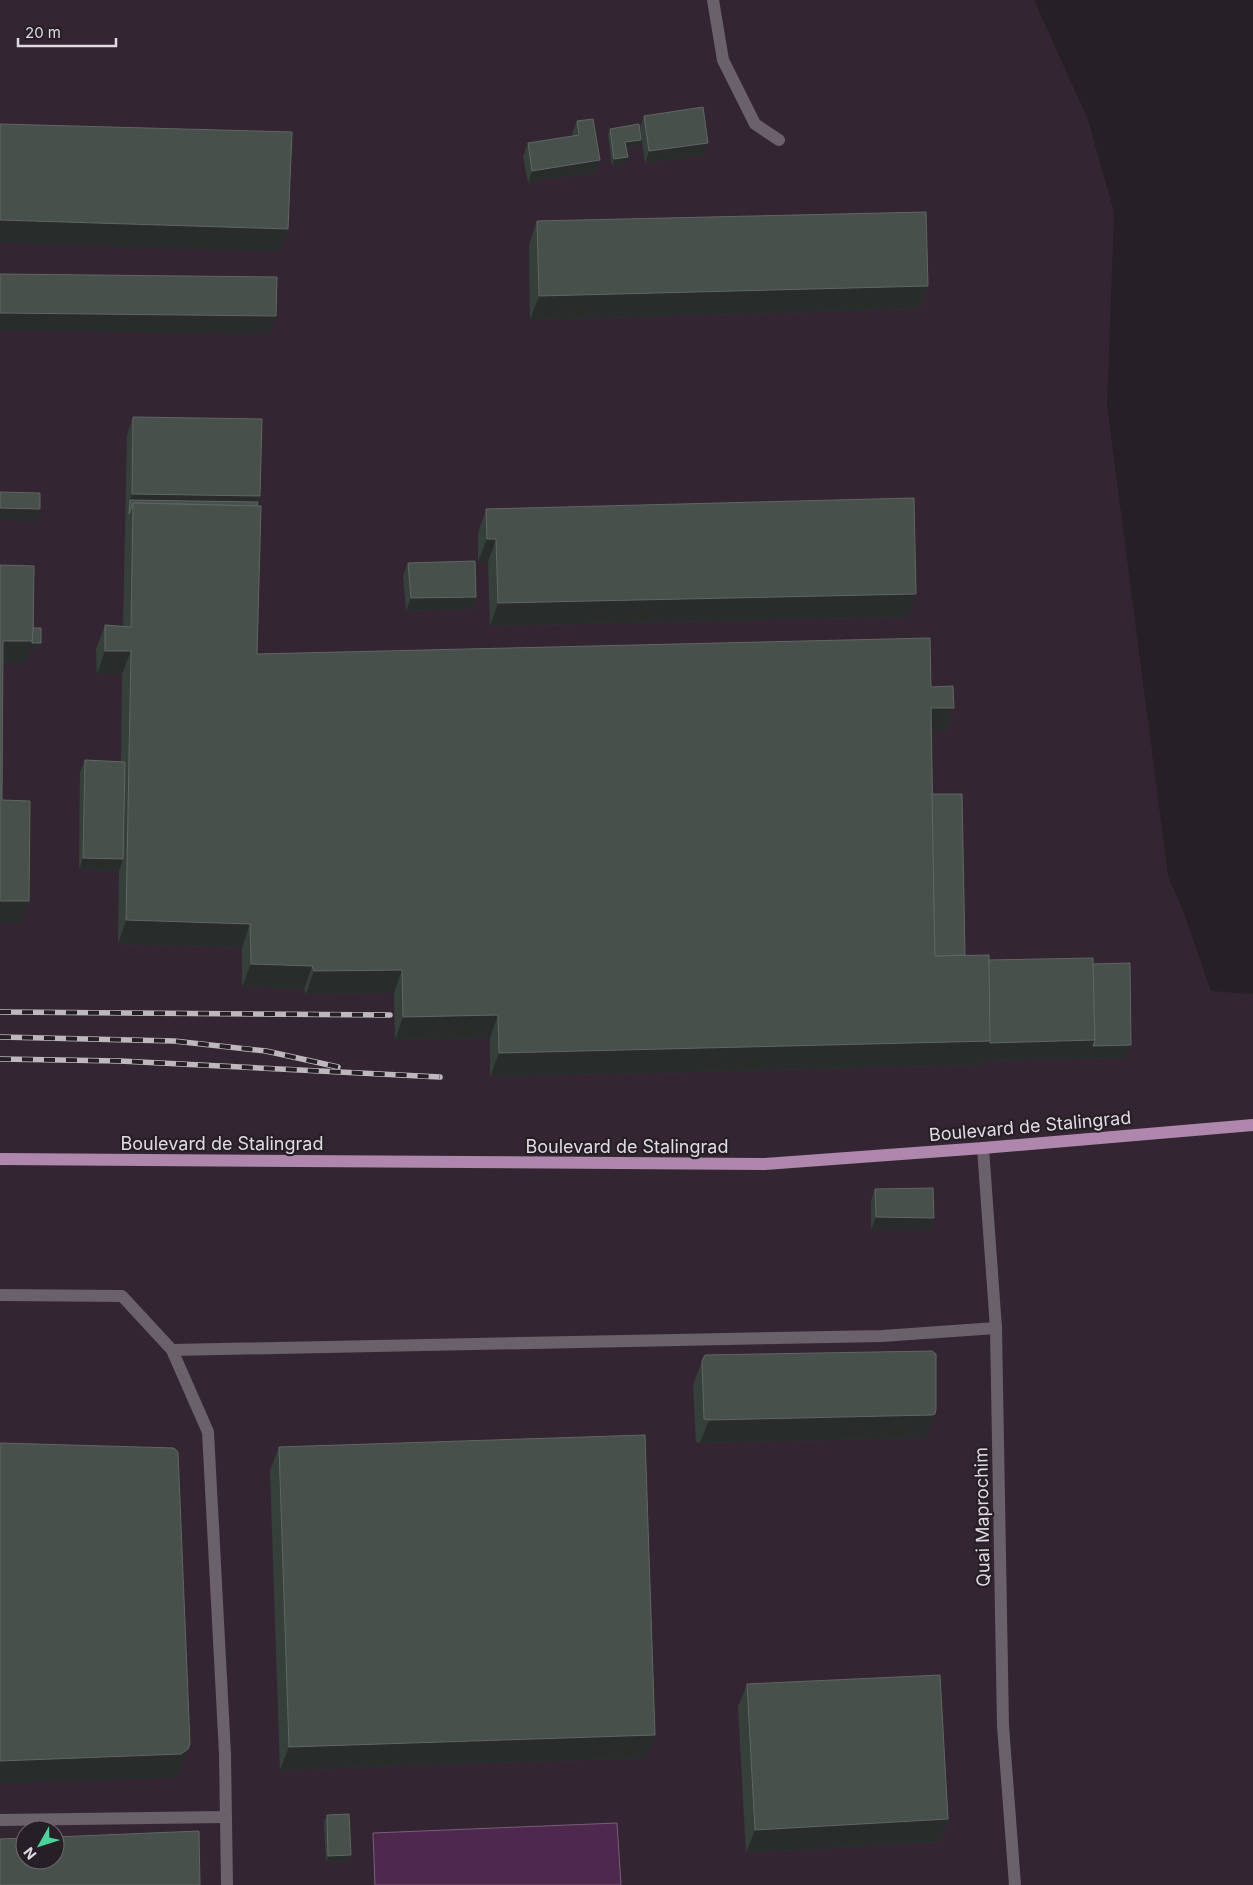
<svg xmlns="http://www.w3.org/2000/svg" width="1253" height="1885" viewBox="0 0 1253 1885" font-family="Inter,sans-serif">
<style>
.built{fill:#332632;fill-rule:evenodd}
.water{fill:#4f284e;stroke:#7a5e7a}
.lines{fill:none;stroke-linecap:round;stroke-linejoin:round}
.minor{stroke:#6a616a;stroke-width:12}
.major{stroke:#af87ad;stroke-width:12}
.rail-casing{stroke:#bdb8bd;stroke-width:5.5}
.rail{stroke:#271f26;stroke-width:4;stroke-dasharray:11;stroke-linecap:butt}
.wall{fill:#36403a}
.shaded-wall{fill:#282c2b}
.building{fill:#48504c;stroke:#606663}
.labels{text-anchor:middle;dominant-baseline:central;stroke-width:4.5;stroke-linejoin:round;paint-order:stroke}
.street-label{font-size:18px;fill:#e0dbe0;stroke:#271f26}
</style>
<rect width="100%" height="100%" fill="#271f26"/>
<path class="built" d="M0 0H1034L1088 120 1114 212 1107 405 1168 876 1183 911 1211 991 1253 994V1885H0ZM25 1830H55V1860H25Z"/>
<polygon class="water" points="617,1823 621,1885 375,1885 373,1833"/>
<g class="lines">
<g class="minor">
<polyline points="713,0 723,60 755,124 779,140"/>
<polyline points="983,1148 996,1328 1003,1726 1015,1885"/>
<polyline points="0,1295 122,1296 172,1350 208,1432 225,1754 227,1885"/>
<polyline points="172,1350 882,1336 996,1328"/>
<polyline points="0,1820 226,1817"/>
</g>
<polyline class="major" points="0,1159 765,1164 983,1148 1253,1125"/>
<g class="rail-casing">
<g id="rail">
<polyline points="0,1012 390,1015"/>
<polyline points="0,1037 174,1041 266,1051 338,1067"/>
<polyline points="0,1059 120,1061 440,1077"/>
</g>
</g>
<use href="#rail" class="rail"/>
</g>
<g class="wall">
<polygon points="644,116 704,155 645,163 640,128"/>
<polygon points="577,121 600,160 595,172 528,183 523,156 528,143 573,136 572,133"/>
<polygon points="610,129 641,140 639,146 626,148 625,164 612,166 608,135"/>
<polygon points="537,221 928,286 919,309 530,320 529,245"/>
<polygon points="133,417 260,496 258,502 257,654 931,687 954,708 946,732 931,732 932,794 965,955 989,960 1093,964 1127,1058 984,1061 982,1065 490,1077 490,1038 395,1040 394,993 306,994 304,989 242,987 242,948 118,944 119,871 79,870 80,772 85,760 121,762 122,674 97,674 96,649 105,625 123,626 127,435"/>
<polygon points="486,509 908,617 490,626 488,562 478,562 478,533"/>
<polygon points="408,563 476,597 472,609 406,611 403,575"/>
<polygon points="875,1189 930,1230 871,1230 871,1201"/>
<polygon points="702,1361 927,1437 923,1438 700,1443 696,1442 693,1385"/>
<polygon points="279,1447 647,1758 280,1770 270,1470"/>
<polygon points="747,1684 948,1819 940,1842 746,1853 738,1707"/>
<polygon points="327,1815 351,1855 348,1861 326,1862 324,1821"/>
</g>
<g class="shaded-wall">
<polygon points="641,140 639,146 623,148 625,142"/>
<polygon points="708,143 704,155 645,163 649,151"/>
<polygon points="628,157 625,164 612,166 614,159"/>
<polygon points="600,160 595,172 528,183 532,171"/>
<polygon points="0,220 288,229 280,252 0,243"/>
<polygon points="928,286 919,309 530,320 539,296"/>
<polygon points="0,313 276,316 270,334 0,331"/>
<polygon points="132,494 260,496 253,514 130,500"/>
<polygon points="0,508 40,509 36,521 0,520"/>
<polygon points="487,539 496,539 488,562 478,562"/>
<polygon points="916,594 908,617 490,626 498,603"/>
<polygon points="476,597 472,609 406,611 411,598"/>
<polygon points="3,641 33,641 41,643 39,649 30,649 24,664 0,664"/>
<polygon points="105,651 131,651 122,674 97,674"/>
<polygon points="931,708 954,708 946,732 922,732"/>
<polygon points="83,858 123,859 119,871 79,870"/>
<polygon points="0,901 29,901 21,924 0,924"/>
<polygon points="126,920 250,924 242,948 118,944"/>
<polygon points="251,964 312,966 304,989 242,987"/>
<polygon points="402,970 394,993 306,994 314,971"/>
<polygon points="498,1015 490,1038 395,1040 403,1017"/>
<polygon points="1095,1040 1131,1045 1127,1058 984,1061 982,1065 490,1077 499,1053 991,1041"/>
<polygon points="876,1217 934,1218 930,1230 871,1230"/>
<polygon points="935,1414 927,1437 923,1438 700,1443 709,1420"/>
<polygon points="655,1735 647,1758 280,1770 289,1747"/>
<polygon points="188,1749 180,1772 173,1778 0,1784 0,1761"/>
<polygon points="948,1819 940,1842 746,1853 755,1830"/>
<polygon points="351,1855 348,1861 326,1862 328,1856"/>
</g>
<g class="building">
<polygon points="703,107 708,143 649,151 644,116"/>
<polygon points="593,119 600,160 532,171 528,143 579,135 577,121"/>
<polygon points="0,124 292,132 288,229 0,220"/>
<polygon points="639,124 641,140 625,142 628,157 614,159 610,129"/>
<polygon points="926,212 928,286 539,296 537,221"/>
<polygon points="0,274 277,277 276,316 0,313"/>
<polygon points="133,417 262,419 260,496 132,494"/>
<polygon points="0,492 40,493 40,509 0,508"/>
<polygon points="914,498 916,594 498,603 496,539 487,539 486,509"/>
<polygon points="130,500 258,502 257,506 133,503 129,514"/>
<polygon points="133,503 261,506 257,654 930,638 931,687 953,686 954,708 931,708 935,956 989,955 991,1041 499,1053 498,1015 403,1017 402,970 314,971 312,966 251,964 250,924 126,920 131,651 105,651 105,625 131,627"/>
<polygon points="475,561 476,597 411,598 408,563"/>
<polygon points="0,565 34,566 33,641 3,641 2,800 30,801 29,901 0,901"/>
<polygon points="33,628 41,628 41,643 32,643"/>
<polygon points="85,760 125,762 123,859 83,858"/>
<polygon points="932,794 962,794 965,955 935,956"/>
<polygon points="1093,958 1095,1040 990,1043 989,960"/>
<polygon points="1130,963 1131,1045 1093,1046 1095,1040 1093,964"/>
<polygon points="933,1188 934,1218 876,1217 875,1189"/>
<polygon points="932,1351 936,1354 936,1409 935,1414 932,1415 709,1420 704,1419 702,1361 705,1355"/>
<polygon points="645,1435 655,1735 289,1747 279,1447"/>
<polygon points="0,1443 174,1448 178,1452 190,1744 188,1749 181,1754 0,1761"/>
<polygon points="940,1675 948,1819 755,1830 747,1684"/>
<polygon points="349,1814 351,1855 328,1856 327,1815"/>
<polygon points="199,1831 200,1885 0,1885 0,1839 25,1838 25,1860 55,1860 55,1837"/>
</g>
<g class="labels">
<g class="street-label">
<text transform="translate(1030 1126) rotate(-5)">Boulevard de Stalingrad</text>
<text x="222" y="1143">Boulevard de Stalingrad</text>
<text x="627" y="1146">Boulevard de Stalingrad</text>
<text transform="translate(982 1517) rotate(-91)">Quai Maprochim</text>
</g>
</g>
<g transform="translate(40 1845) rotate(231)"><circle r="24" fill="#271f26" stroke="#716a70"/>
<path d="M0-4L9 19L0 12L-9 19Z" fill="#4ad49c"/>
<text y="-8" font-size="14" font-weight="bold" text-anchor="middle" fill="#e0dbe0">N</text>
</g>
<path d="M18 38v8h98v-8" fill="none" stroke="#e0dbe0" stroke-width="2.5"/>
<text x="25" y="38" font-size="15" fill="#e0dbe0" stroke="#271f26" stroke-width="4" paint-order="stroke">20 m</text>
</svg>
